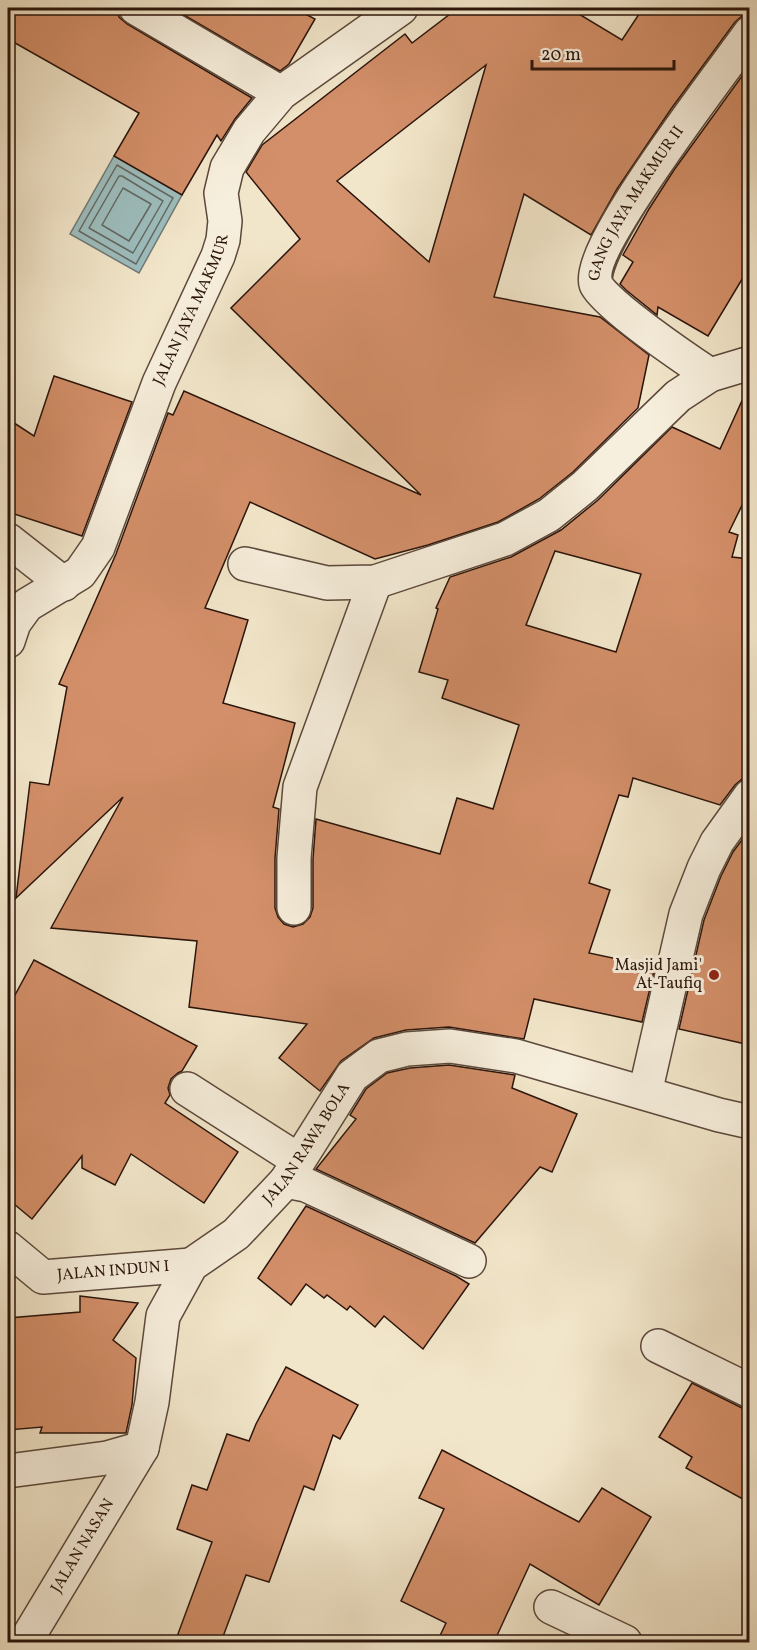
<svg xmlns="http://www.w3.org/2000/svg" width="757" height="1650" viewBox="0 0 757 1650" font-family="Vollkorn,serif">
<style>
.water{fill:#9dbebe;stroke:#6f7a76;stroke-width:1.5}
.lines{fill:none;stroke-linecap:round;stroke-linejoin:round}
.shore{stroke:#646964;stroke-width:1.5}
.building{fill:#d38f69;stroke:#2a140b;stroke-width:1.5;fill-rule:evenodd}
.minor-casing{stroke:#5c483b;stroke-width:36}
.minor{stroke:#f7efdd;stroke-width:33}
.poi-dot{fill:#8f2418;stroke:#f7efdd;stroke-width:2}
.labels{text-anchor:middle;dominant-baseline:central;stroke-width:6;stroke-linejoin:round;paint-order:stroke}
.street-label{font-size:16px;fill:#2a140b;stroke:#f7efdd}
.poi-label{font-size:16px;fill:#2a140b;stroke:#f7efdd;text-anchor:end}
</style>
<rect width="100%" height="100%" fill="#f2e6ca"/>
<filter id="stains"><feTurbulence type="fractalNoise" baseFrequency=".00333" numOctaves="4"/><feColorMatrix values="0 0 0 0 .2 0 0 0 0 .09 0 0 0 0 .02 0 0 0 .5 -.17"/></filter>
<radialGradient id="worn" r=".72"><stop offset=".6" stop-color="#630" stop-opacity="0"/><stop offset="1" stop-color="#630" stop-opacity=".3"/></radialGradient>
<polygon class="water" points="114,156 182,195 139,273 70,234"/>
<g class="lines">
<g class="shore">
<polygon points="117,165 173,198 136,264 79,231"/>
<polygon points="119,176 122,176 163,201 133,253 89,228"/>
<polygon points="123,188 151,204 129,241 102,225"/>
</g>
</g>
<g class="building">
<polygon points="8,8 117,8 119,17 127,24 252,98 235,119 221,141 217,135 182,195 114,156 139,113 8,39"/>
<polygon points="172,8 294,8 315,19 289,64 280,71"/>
<path d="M458 8H569L622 40 643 8H750V15L742 16 735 22 671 109 617 189 591 235 524 194 494 297 600 317 649 355 638 408 573 472 539 499 498 522 428 545 375 559 250 502 205 608 248 620 223 703 295 723 273 807 279 809 275 858V908L278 917 284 924 293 927 303 924 310 917 313 908V859L316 819 440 854 457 798 493 809 519 725 442 698 448 680 419 672 438 609 436 608 450 577 511 557 561 530 598 500 672 427 720 449 750 383V489L729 532 738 535 732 557 750 559V778L742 779 735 785 720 805 633 778 628 797 619 795 589 883 610 890 589 953 655 967 642 1022 534 999 524 1039 449 1027 406 1030 374 1038 341 1061 320 1091 279 1058 307 1024 189 1007 197 941 51 928 123 797 16 898 30 782 49 785 67 687 59 684 116 554 168 413 173 415 184 391 421 495 231 308 300 239 246 172 262 145 405 34 412 43ZM486 65 429 262 337 181ZM555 551 641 574 616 652 526 625Z"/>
<polygon points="750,65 750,266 708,336 658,307 657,315 626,290 620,284 633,262 623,255 649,209 674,170"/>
<polygon points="54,376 132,402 82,536 8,512 8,419 34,436"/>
<polygon points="750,829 750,1045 679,1029 704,920 721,876 733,852"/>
<polygon points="34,960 197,1046 182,1071 178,1073 171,1079 168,1088 170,1095 165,1103 238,1152 204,1203 131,1154 115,1185 82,1168 82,1156 32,1219 8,1199 8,1008"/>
<polygon points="449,1065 515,1075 512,1088 577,1114 552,1172 540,1167 475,1243 316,1169 356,1119 350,1115 366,1089 387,1073 410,1068"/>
<polygon points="306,1206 456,1276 469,1284 423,1349 384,1316 375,1327 350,1306 347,1310 327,1295 324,1298 306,1284 291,1305 258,1278"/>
<polygon points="80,1296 138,1303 113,1340 136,1358 132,1405 126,1433 40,1433 42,1427 8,1430 8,1318 80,1312"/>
<polygon points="286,1367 358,1405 340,1439 333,1435 314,1490 304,1486 269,1582 246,1575 221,1642 175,1642 212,1542 177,1529 192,1485 207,1490 227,1434 249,1441 256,1424"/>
<polygon points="692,1383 742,1408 750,1409 750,1503 686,1468 692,1457 659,1437"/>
<polygon points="442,1450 579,1522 602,1488 651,1517 599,1605 530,1564 494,1642 437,1642 446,1623 401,1601 444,1509 419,1498"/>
</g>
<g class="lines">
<g class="minor-casing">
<g id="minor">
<polyline points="136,8 281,93"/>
<path id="s1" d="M710 375C689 361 603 303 596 284 584 249 724 70 750 33"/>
<polyline points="8,540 64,584"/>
<polyline points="245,564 327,583 375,582 505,539 549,515 585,486 678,396 710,375 750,363"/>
<path id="s2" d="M8 641 14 623 27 605 80 573 98 547 159 383 218 256 223 240 225 221 221 193 227 168 249 131 281 93 401 8"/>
<polyline points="294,908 294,858 300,787 375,582"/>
<polyline points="187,1089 298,1160"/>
<polyline points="645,1093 686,914 704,868 717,842 750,796"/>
<polyline points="286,1181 306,1185 469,1261"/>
<path id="s3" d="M8 1248 43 1277 191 1265"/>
<polyline points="658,1346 750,1391"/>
<path id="s4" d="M8 1471 107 1458 142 1448 152 1402 163 1316 191 1265 236 1234 286 1181 352 1076 379 1056 407 1049 450 1046 516 1056 719 1115 750 1122"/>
<polyline points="551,1607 625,1642"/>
<path id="s5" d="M25 1642 142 1448"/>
</g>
</g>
<use href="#minor" class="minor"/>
</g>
<circle class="poi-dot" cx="714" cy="975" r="6"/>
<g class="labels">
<g class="street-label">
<text stroke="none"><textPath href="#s1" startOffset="238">GANG JAYA MAKMUR II</textPath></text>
<text stroke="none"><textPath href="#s2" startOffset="390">JALAN JAYA MAKMUR</textPath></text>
<text stroke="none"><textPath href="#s4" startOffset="498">JALAN RAWA BOLA</textPath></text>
<text stroke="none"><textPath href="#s3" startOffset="116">JALAN INDUN I</textPath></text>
<text stroke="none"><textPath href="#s5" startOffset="112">JALAN NASAN</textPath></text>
</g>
<g class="poi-label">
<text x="702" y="966">Masjid Jami'<tspan x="702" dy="18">At-Taufiq</tspan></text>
</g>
</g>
<rect width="757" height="1650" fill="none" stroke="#f2e6ca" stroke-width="30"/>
<rect x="9" y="9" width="739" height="1632" fill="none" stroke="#2a140b" stroke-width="3"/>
<rect x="15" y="15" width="727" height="1620" fill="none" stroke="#2a140b" stroke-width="1.5"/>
<path d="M532 60v9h142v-9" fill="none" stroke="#2a140b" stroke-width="3"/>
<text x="541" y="60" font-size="18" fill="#2a140b" stroke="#f7efdd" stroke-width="4.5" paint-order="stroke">20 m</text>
<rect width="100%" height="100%" filter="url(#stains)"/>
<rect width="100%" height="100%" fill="url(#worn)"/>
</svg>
